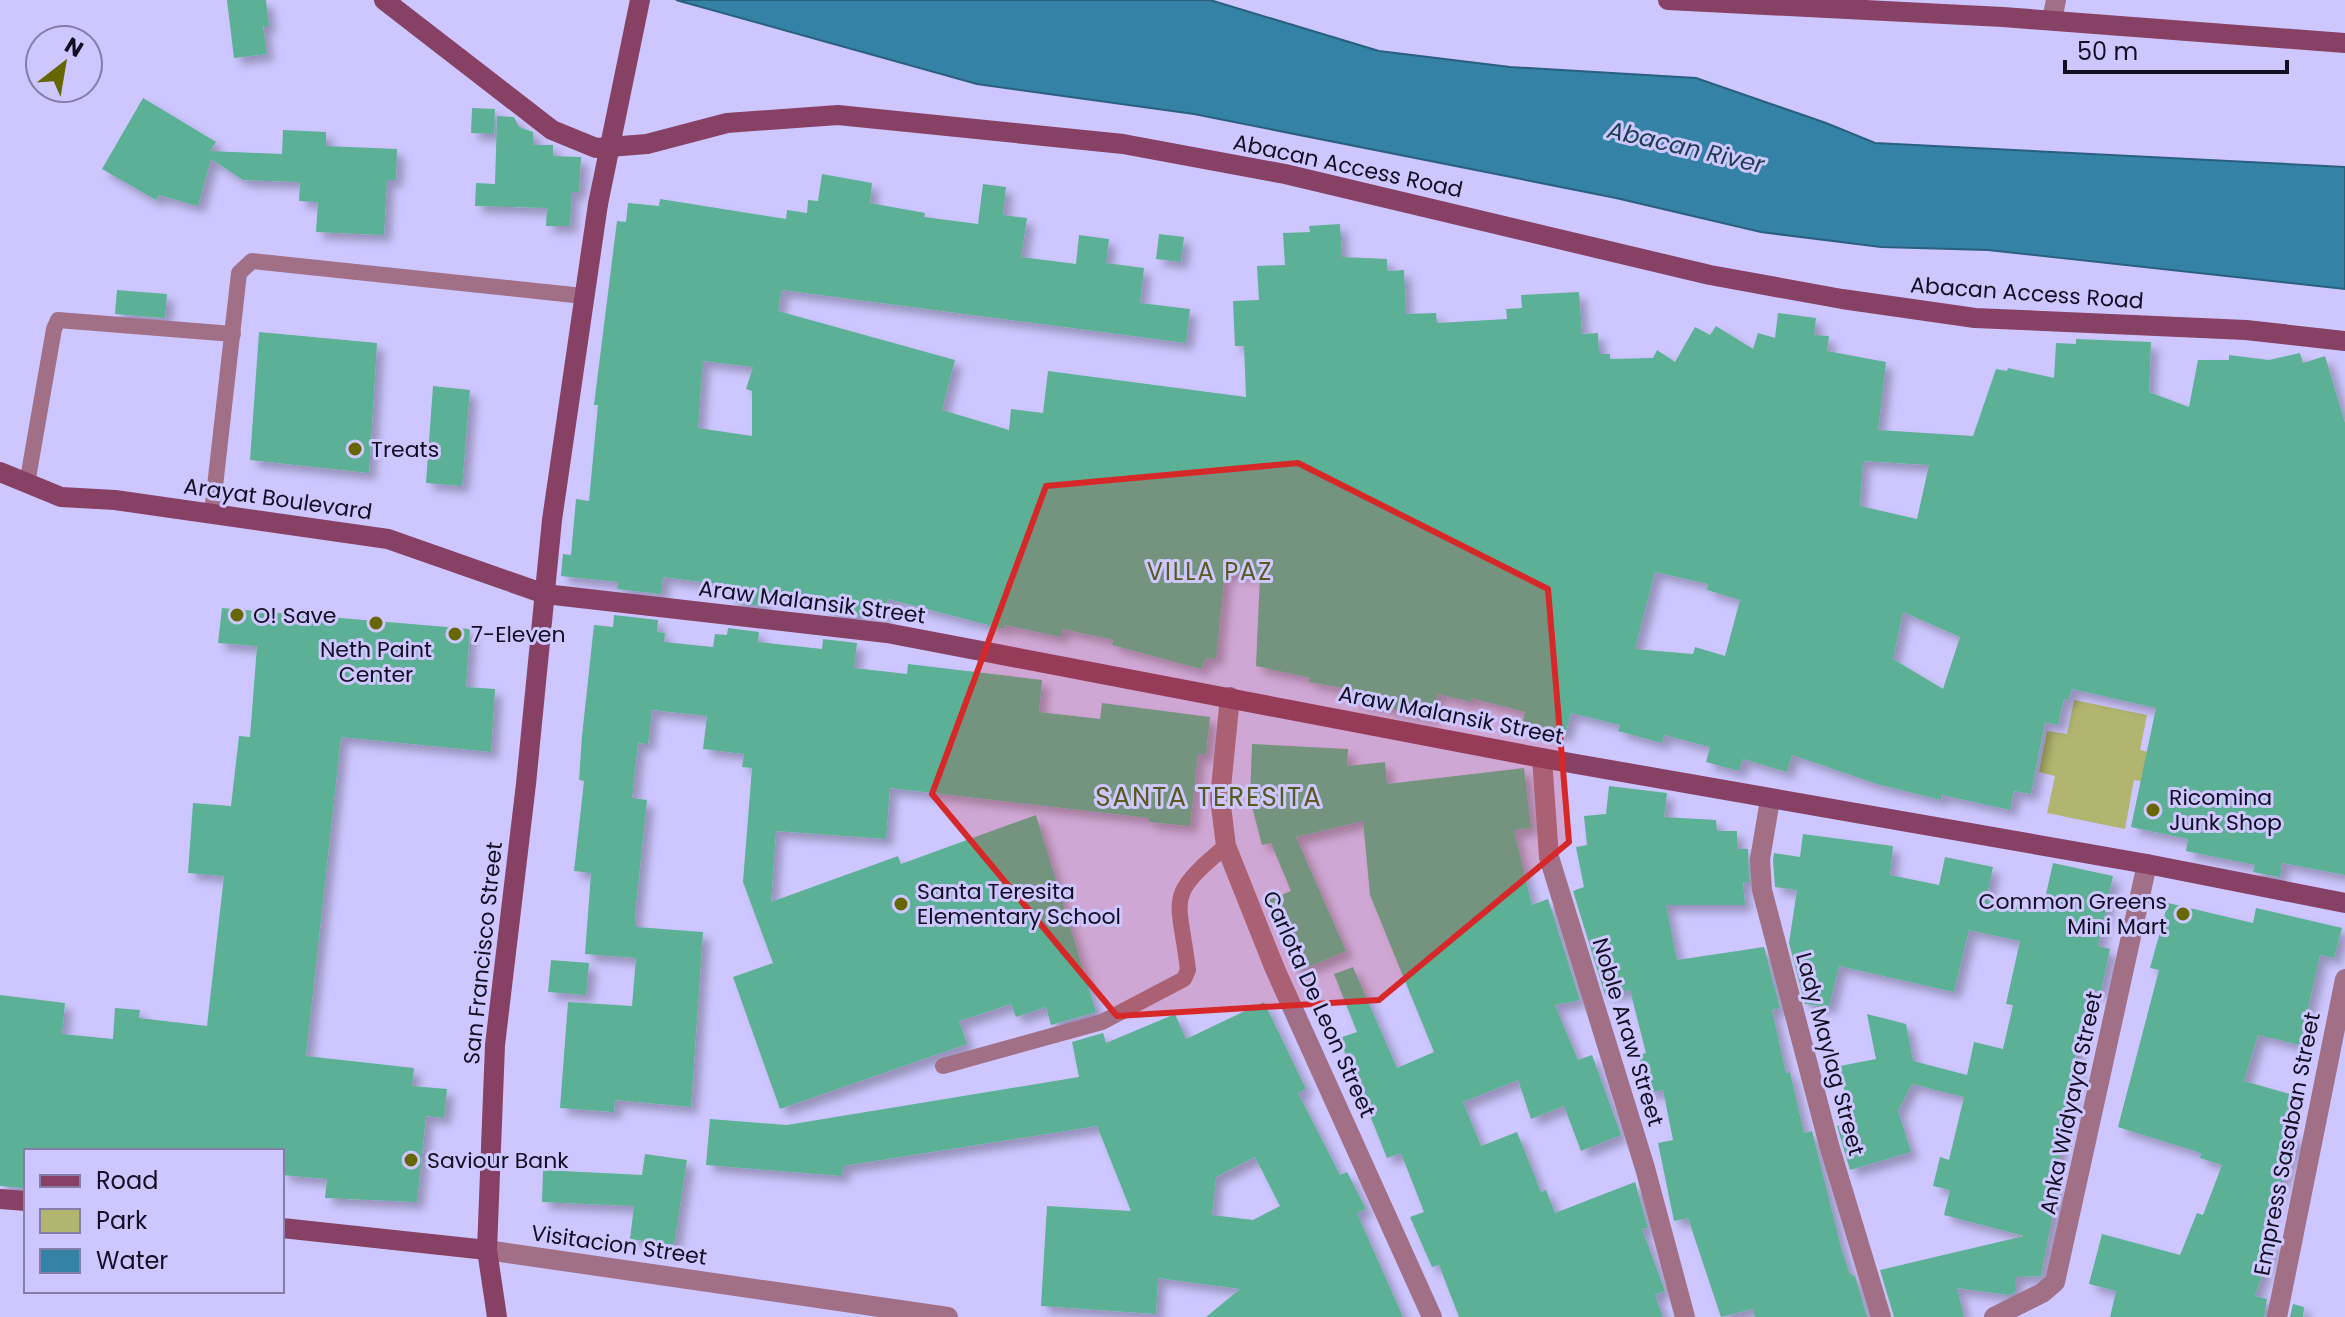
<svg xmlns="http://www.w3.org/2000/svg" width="2345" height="1317" viewBox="0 0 2345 1317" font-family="Poppins,sans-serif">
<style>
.green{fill:#b2b56f}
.water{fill:#3482a5;stroke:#2a607e;stroke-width:2}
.building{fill:#5cb095;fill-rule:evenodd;filter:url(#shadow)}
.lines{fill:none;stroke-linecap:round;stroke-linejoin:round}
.lane{stroke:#a17087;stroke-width:16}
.street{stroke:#a17087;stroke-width:20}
.secondary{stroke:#874164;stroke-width:20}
.secondary-bridge{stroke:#874164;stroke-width:20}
.marked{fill:#d62828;fill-opacity:0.2;stroke:#d62828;stroke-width:6;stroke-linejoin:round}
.poi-dot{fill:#666703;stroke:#cec7ff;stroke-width:3}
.labels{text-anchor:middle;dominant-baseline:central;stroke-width:6;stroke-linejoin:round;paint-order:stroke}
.street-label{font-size:22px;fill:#130f23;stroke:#cec7ff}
.poi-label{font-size:22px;fill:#130f23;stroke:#cec7ff;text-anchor:start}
.water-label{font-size:24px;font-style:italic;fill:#1c3e4e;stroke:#cec7ff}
.neighbourhood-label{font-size:24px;letter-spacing:2px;fill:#57591e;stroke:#cec7ff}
.quarter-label{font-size:26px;letter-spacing:2px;fill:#57591e;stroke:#cec7ff}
</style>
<defs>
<filter id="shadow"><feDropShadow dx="7" dy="7" stdDeviation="4" flood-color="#0004"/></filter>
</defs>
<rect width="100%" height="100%" fill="#cec7ff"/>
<polygon class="green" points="2074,700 2147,715 2140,750 2162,755 2156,784 2134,780 2125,829 2047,813 2055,776 2039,772 2047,731 2067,734"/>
<polygon class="water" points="676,0 1210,0 1379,51 1510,67 1696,78 1826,123 1875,143 2345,167 2345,289 1988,250 1881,247 1761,232 1616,198 1194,114 977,84"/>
<g class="building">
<polygon points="227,0 266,0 269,26 263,26 267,54 234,58"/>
<polygon points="143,98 216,142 210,151 282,154 283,130 326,132 326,146 397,149 396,180 387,180 384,235 316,232 318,202 299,201 300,182 243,180 211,159 198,206 159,195 156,200 102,169"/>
<polygon points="472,108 495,109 494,134 471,133"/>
<polygon points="497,116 514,117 519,127 533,132 533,145 553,145 553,156 581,157 579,192 572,192 570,226 546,226 547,208 475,206 476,183 495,184"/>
<path d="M822 174 872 183 870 203 925 213 924 217 978 224 983 184 1006 187 1003 215 1027 218 1021 257 1076 264 1079 235 1109 239 1106 263 1144 268 1140 303 1190 309 1186 343 782 290 778 311 955 360 942 410 1009 430 1011 409 1043 413 1048 371 1246 397 1244 346H1235L1233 301 1259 300 1257 266 1285 265 1283 233 1310 232 1309 226 1340 224 1342 257 1387 259V271L1404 270 1406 314 1436 313 1437 323 1507 319 1506 309 1522 308 1521 295 1579 292 1582 334 1598 333 1599 354H1610V359L1653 358 1657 350 1675 362 1695 327 1710 335 1716 326 1753 349 1758 333 1775 338 1778 313 1816 318 1814 335 1829 336 1827 351 1886 362 1878 430 1973 436 1996 369 2007 371 2008 368 2054 378 2056 343 2076 344V339L2151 342 2149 392 2189 407 2198 360H2229V355L2269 360 2300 353 2303 363 2325 356 2345 423V875L2282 863 2280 877 2253 872 2255 865 2186 851 2188 839 2131 827 2156 708 2072 689 2068 701 2064 699 2058 725 2045 722 2031 794 2014 791 2010 810 1942 795 1941 800 1877 784 1792 755 1787 772 1743 759 1739 771 1706 762 1710 747 1664 735 1662 743 1618 731 1620 725 1571 713 1565 735 1522 724 1525 712 1471 698V702L1438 694 1432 718 1352 700 1354 690 1309 682 1310 678 1256 666 1260 575 1225 573 1216 659 1206 658 1201 669 1112 645 1113 640 1063 629 1061 637 1005 625 1004 629 888 599 884 617 860 611 859 617 826 613 827 603 763 596 762 606 731 602 732 586 663 577 661 594 617 589 618 582 561 576 563 554 571 555 576 499 589 501 598 405H594L617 221 626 222 628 203 659 206 660 199 786 219 787 210 807 213 808 200 818 201ZM703 361 753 367 746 389 752 391V436L698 428ZM1863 461 1929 465 1917 519 1860 506ZM1655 572 1708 584 1707 590 1740 600 1725 656 1695 647 1693 654 1635 649ZM1903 612 1960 637 1943 689 1893 659Z"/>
<polygon points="1159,234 1184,237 1181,262 1156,259"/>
<polygon points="117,290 167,294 165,318 115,314"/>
<polygon points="259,332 377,343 369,473 250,460"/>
<polygon points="433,386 470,390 462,486 426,483"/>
<polygon points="222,608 470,629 466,687 495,689 491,752 341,737 306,1056 414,1068 412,1086 447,1089 444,1118 426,1116 417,1202 325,1198 327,1179 282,1175 282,1151 26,1151 26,1188 0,1186 0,995 65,1003 62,1034 113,1039 115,1008 140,1010 139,1018 207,1026 224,876 188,873 193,803 231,806 239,736 250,737 257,646 218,643"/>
<polygon points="614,615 658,620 657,632 665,633 664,642 713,647 715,634 727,635 728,628 759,632 758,642 822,649 823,639 857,643 854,668 907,674 908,664 1042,680 1039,712 1100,719 1102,703 1210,717 1206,755 1198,754 1190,826 1149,822 1149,818 890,788 886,839 776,831 771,902 898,856 901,864 1036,815 1096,1012 1051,1025 1046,1007 1016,1017 1011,1004 959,1021 967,1044 780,1109 733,977 773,963 743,882 752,768 742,767 744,754 703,749 707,716 652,710 648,744 638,743 632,798 647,800 635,915 636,927 703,932 691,1107 615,1100 614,1112 560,1108 568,1002 632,1006 636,958 585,954 591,873 574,871 584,781 579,780 582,736 594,625 613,627"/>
<polygon points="1252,744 1348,749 1347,766 1385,762 1387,784 1524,768 1531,828 1514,830 1532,905 1548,899 1580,1000 1555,1005 1578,1060 1592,1055 1621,1135 1581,1151 1564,1106 1531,1119 1518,1080 1463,1102 1481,1146 1517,1132 1541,1192 1546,1190 1555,1213 1635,1182 1648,1228 1642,1229 1665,1291 1655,1295 1663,1317 1459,1317 1439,1265 1432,1267 1410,1217 1424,1212 1401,1153 1387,1158 1339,1038 1357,1032 1334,974 1353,967 1397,1068 1434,1052 1370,895 1363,821 1296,837 1346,951 1297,972 1266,901 1291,891 1271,843 1262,845 1250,799"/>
<polygon points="1609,786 1667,793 1664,817 1716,820 1717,831 1737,831 1737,849 1748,849 1749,883 1743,882 1745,905 1666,905 1677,960 1764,947 1780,1008 1772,1010 1786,1073 1790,1072 1804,1133 1812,1131 1842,1251 1850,1274 1855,1276 1867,1317 1755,1317 1753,1309 1721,1317 1688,1218 1674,1221 1658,1143 1673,1140 1663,1090 1647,1093 1639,1055 1646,1053 1630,990 1605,995 1573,891 1584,887 1576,847 1587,845 1584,816 1606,814"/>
<polygon points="1803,834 1893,846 1890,875 1939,885 1945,857 1993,867 1986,900 2042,912 2053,863 2113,876 2098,946 2110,949 2101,992 2092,990 2073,1067 2078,1068 2053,1186 2058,1187 2041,1276 2015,1277 2015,1292 2009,1295 1957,1288 1964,1317 1894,1317 1880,1270 2024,1236 1944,1215 1950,1190 1933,1186 1940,1157 1949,1160 1964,1097 1912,1084 1898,1111 1911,1152 1850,1170 1837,1126 1850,1123 1840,1066 1876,1059 1867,1014 1906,1024 1913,1061 1967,1075 1974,1042 2003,1049 2013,1005 2006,1004 2020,941 1969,930 1954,992 1839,966 1829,1007 1805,1004 1789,943 1797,890 1775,887 1773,860 1774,853 1800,857"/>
<polygon points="2168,903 2253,923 2256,908 2342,928 2334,958 2320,955 2300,1045 2258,1035 2244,1081 2293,1095 2282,1132 2297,1137 2262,1239 2274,1243 2255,1296 2267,1299 2264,1317 2110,1317 2116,1291 2089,1284 2102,1234 2180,1255 2197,1213 2203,1215 2222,1165 2200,1158 2201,1153 2118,1127 2159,970 2150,968"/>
<polygon points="551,960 589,963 586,995 548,992"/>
<path d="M1264 1002 1306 1089 1298 1093 1340 1175 1347 1172 1366 1209 1357 1213 1403 1317H1206L1240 1289 1158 1278 1156 1314 1041 1306 1047 1206 1131 1211 1097 1126 843 1166 842 1176 706 1165 710 1119 787 1125 1079 1077 1072 1042 1103 1033 1106 1043 1175 1014 1186 1039ZM1255 1157 1280 1206 1253 1220 1212 1215 1216 1177Z"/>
<polygon points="645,1154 687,1160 674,1245 630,1239 634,1206 542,1202 543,1170 642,1175"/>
<polygon points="2293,1304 2304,1307 2303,1317 2290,1317"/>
</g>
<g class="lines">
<g class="lane">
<polyline points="27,484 54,329 58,320 233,334"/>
<polyline points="212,513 239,273 252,261 583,296"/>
<path d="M943 1066 1102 1022 1184 979 1188 970C1179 895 1164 898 1226 846"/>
</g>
<g class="street">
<polyline points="2052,20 2056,0"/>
<polyline points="1230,697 1220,798 1226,846 1275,969 1432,1317"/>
<polyline points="1542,758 1549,857 1645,1168 1685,1317"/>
<polyline points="1770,800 1760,859 1762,890 1829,1145 1881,1317"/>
<polyline points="487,1250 948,1317"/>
<polyline points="1994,1317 2042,1293 2055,1282 2147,864"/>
<polyline points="2277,1317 2345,979"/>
</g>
<g class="secondary">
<polyline points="384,0 552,130 596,148 647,144 727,123 838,115 1123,144 1285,174 1710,275 1842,299 1975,318 2246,330 2345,341"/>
<polyline points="1668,0 2003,17 2345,43"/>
<polyline points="0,472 61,497 115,500 388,539 545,594 887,633 1542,758 2147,864 2345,903"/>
<polyline points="0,1199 26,1201"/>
<polyline points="282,1228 487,1250"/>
<polyline points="497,1317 487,1250 495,1045 526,784 552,520 598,204"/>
</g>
<polyline class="secondary-bridge" points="598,204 640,0"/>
</g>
<path class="marked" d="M1298 463 1548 589 1569 842 1379 1000 1117 1016 932 794 1046 486Z"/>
<g class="poi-dot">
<circle cx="355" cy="449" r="8"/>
<circle cx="237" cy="615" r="8"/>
<circle cx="376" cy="623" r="8"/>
<circle cx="455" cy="634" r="8"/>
<circle cx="2153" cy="810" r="8"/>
<circle cx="901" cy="904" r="8"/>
<circle cx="2183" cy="914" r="8"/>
<circle cx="411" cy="1160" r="8"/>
</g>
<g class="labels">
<g class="street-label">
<text transform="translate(1348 166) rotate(12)">Abacan Access Road</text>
<text transform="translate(2027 293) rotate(4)">Abacan Access Road</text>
<text transform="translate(278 499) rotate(8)">Arayat Boulevard</text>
<text transform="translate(812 602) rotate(7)">Araw Malansik Street</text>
<text transform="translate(1451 715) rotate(11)">Araw Malansik Street</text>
<text transform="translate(483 953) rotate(-84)">San Francisco Street</text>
<text transform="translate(1319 1004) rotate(66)">Carlota De Leon Street</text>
<text transform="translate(1628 1032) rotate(73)">Noble Araw Street</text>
<text transform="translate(1830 1054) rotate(75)">Lady Maylag Street</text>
<text transform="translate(2071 1103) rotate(-78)">Anka Widyaya Street</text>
<text transform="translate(2287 1144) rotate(-79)">Empress Sasaban Street</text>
<text transform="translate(619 1245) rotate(8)">Visitacion Street</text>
</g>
<g class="poi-label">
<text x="371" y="449">Treats</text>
<text x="253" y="615">O! Save</text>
<text x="471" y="634">7-Eleven</text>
<text x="376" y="649" text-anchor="middle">Neth Paint<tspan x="376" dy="25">Center</tspan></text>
<text x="2169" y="797">Ricomina<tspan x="2169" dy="25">Junk Shop</tspan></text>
<text x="917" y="891">Santa Teresita<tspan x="917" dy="25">Elementary School</tspan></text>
<text x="2167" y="901" text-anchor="end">Common Greens<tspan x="2167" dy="25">Mini Mart</tspan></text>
<text x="427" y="1160">Saviour Bank</text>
</g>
<g class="water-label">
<text transform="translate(1686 147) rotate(13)">Abacan River</text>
</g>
<g class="neighbourhood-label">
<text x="1210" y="571">VILLA PAZ</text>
</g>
<g class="quarter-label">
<text x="1209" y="797">SANTA TERESITA</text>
</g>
</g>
<rect x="24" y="1149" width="260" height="144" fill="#cec7ff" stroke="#837da7" stroke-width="2"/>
<rect x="40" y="1175" width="40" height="12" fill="#874164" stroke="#837da7" stroke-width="2"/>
<text x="96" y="1189" font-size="24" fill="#130f23">Road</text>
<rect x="40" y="1209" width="40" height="24" fill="#b2b56f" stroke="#837da7" stroke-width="2"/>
<text x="96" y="1229" font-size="24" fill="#130f23">Park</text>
<rect x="40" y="1249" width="40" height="24" fill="#3482a5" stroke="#837da7" stroke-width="2"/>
<text x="96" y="1269" font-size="24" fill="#130f23">Water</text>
<g transform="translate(64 64) rotate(31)"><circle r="38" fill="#cec7ff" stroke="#837da7" stroke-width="2"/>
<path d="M0-6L14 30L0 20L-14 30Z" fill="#666703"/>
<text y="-12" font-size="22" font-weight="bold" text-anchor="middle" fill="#130f23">N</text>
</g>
<path d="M2065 60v12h222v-12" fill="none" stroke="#130f23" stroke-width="4"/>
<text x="2077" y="60" font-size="24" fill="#130f23" stroke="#cec7ff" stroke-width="6" paint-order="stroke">50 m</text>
</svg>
